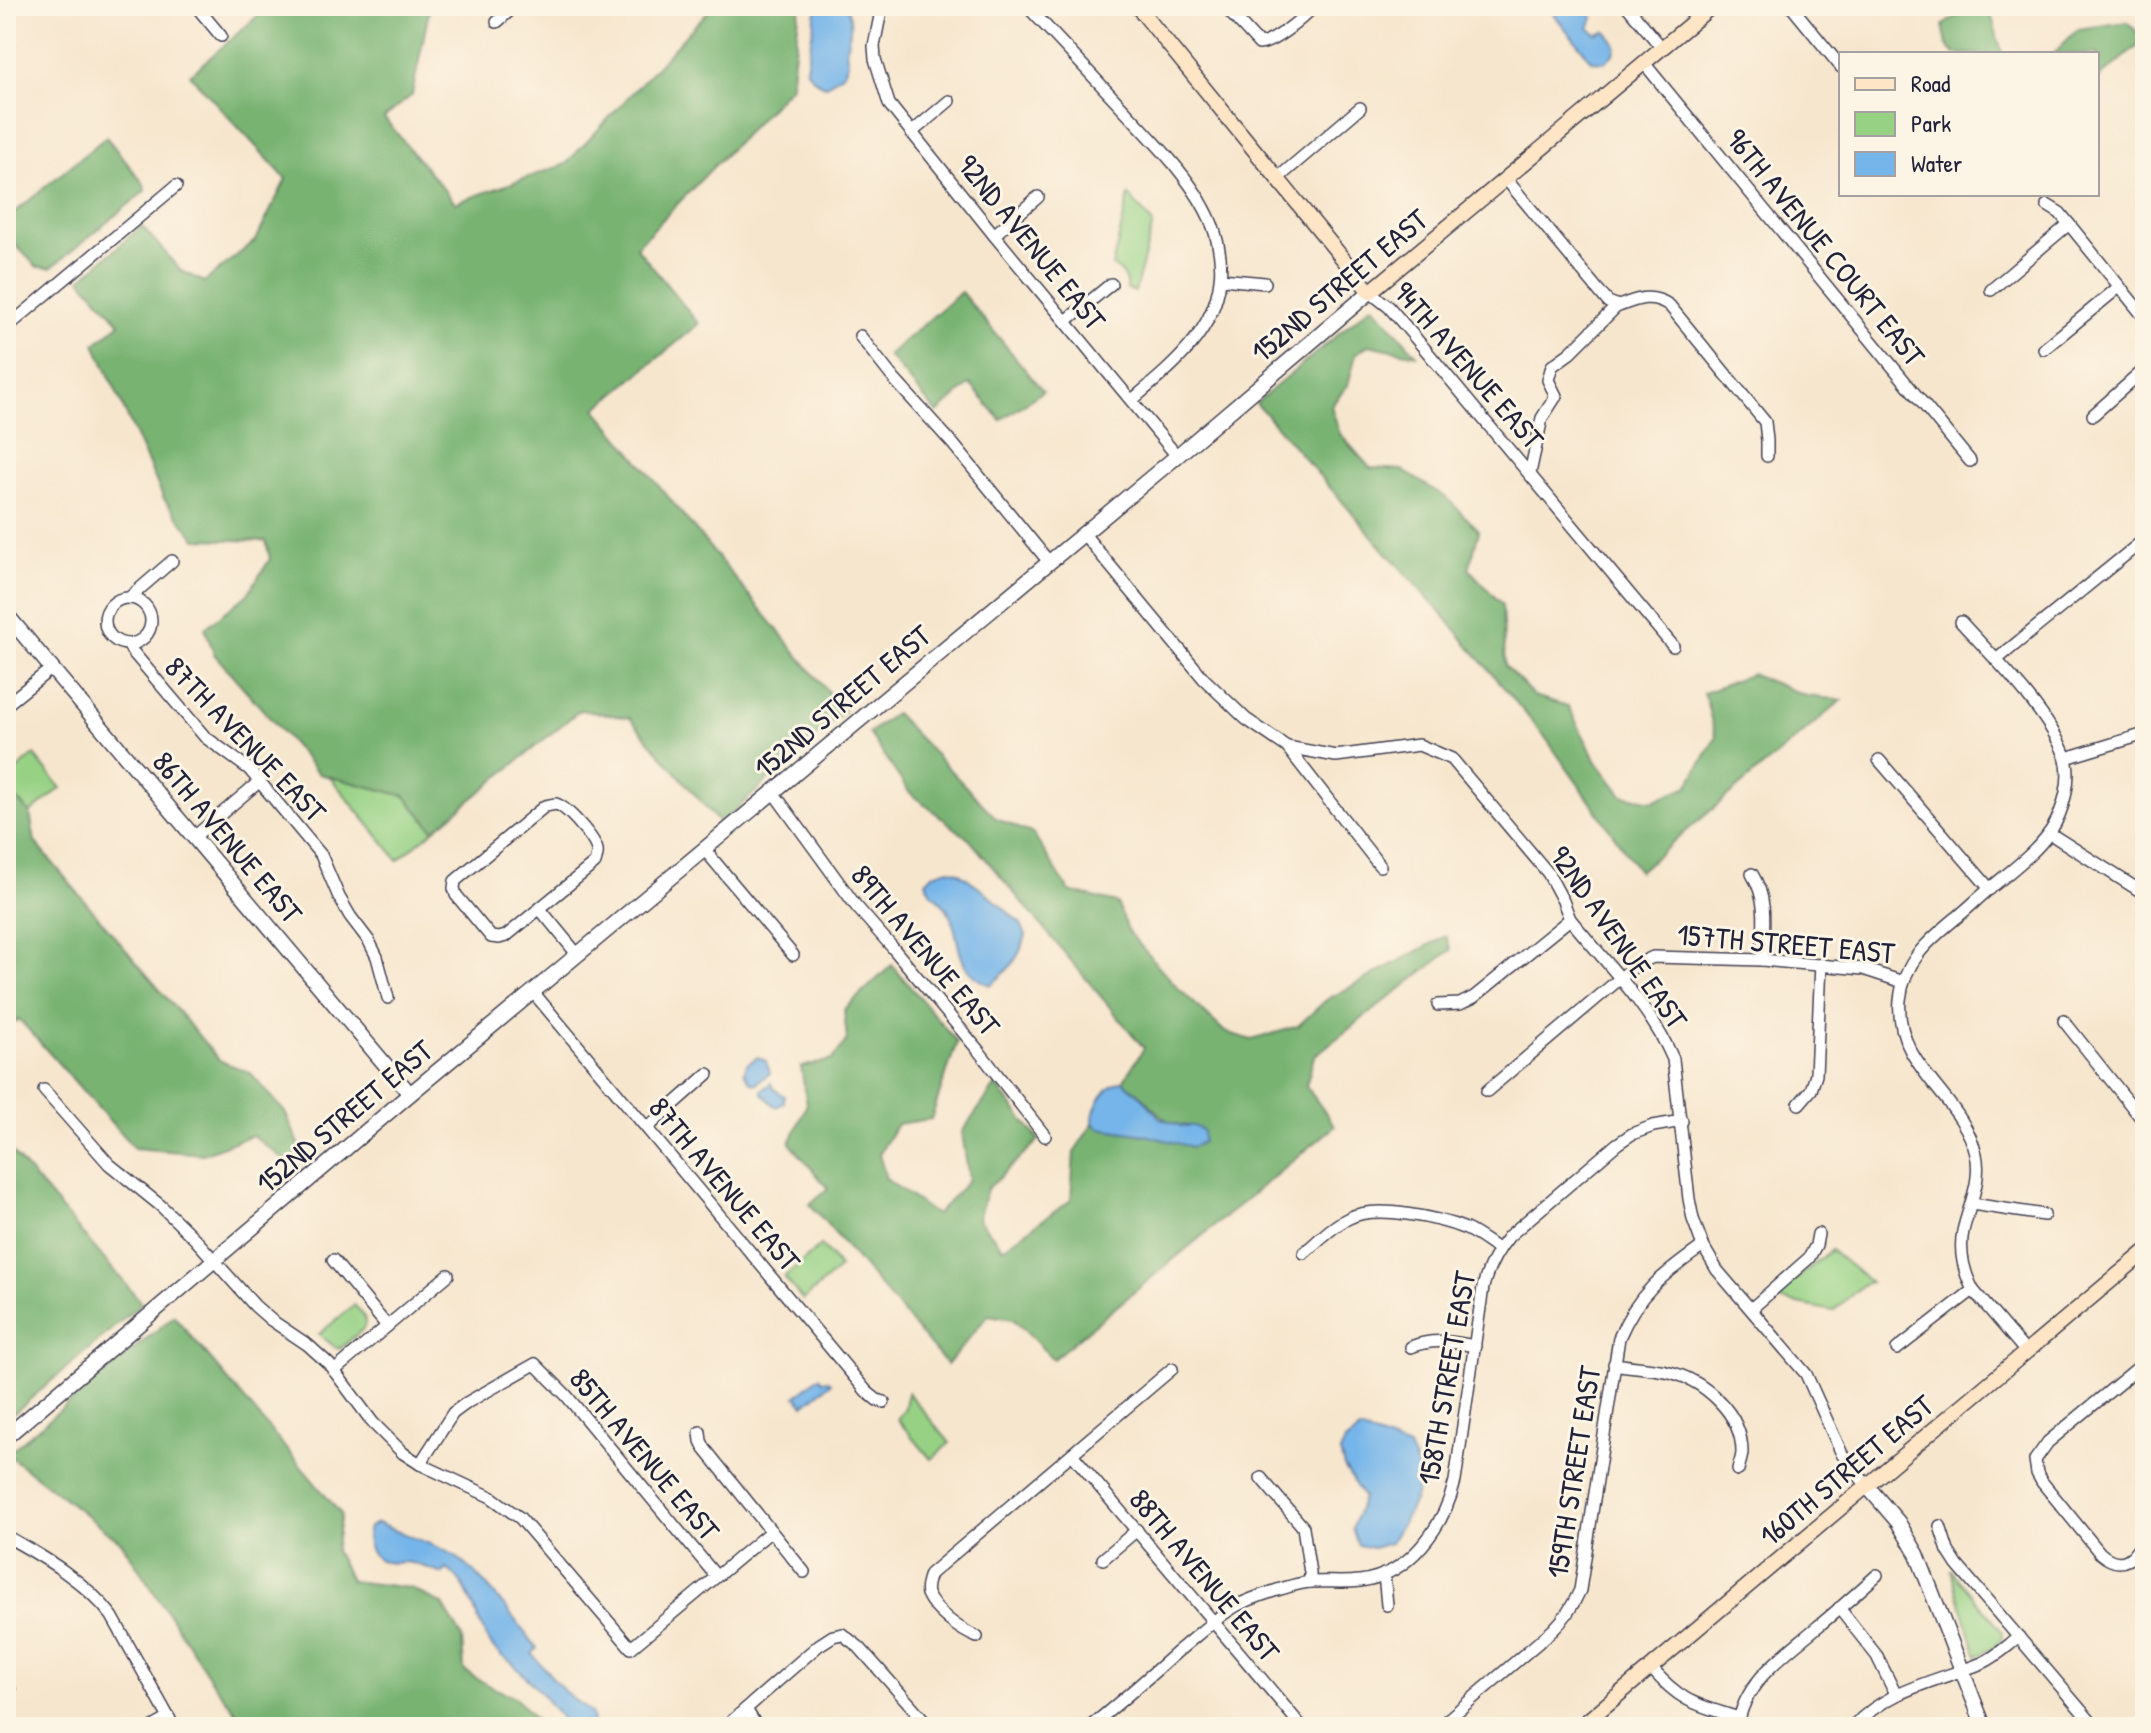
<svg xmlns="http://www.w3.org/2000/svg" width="2151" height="1733" viewBox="0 0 2151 1733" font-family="'Patrick Hand',sans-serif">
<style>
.green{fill:#96d184;stroke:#5c7a60;stroke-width:2}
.forest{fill:#78b372;stroke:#4d6a56;stroke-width:2}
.water{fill:#76b5e9;stroke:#4c6c92;stroke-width:2}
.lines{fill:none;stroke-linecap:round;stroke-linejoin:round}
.minor-casing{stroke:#423f51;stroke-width:14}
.tertiary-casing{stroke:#423f51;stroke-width:17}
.secondary-casing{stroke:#423f51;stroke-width:17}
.minor{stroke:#fff;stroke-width:11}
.tertiary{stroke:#fff;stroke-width:14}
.secondary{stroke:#fde5c5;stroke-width:14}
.labels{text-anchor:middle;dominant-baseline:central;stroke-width:6;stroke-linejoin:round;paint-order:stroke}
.street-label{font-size:30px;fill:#22223b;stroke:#fcf5e5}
</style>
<rect width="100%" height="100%" fill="#fcf5e5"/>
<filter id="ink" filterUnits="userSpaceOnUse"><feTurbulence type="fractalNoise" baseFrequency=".0125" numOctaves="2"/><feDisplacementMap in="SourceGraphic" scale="16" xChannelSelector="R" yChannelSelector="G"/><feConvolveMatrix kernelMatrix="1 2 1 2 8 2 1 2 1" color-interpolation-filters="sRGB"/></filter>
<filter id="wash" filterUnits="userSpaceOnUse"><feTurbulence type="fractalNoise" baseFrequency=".006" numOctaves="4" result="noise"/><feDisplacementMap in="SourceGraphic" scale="32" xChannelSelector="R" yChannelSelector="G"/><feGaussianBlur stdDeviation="1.8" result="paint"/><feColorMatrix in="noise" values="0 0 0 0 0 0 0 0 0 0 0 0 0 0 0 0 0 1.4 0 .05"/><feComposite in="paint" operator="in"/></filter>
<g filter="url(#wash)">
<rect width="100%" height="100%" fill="#f7e6ce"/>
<g class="green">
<path d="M1129 195 1153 224 1135 292 1126 289C1127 278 1122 271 1112 266Z"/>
<polygon points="34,755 61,788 30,813 6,788 6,769 12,774"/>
<polygon points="329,776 405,796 434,830 398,860"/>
<polygon points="821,1245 840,1268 803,1300 784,1277"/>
<polygon points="1831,1250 1870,1282 1864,1284 1833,1311 1773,1299"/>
<path d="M354 1305C361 1312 369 1318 363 1329L342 1347 336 1348 319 1334Z"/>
<polygon points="908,1393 950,1443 931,1459 897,1419 904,1410"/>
<path d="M1950 1569 2003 1632C2002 1647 1989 1650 1977 1656Z"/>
</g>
<g class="forest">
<polygon points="269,6 430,6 412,95 384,118 455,203 566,164 713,6 800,6 791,86 636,247 699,324 596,409 844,711 720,824 630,718 580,710 434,830 405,796 319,774 214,654 205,628 247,595 270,559 266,541 196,539 164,499 95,344 120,323 81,279 142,226 181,271 204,282 256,240 286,179 190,75"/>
<polygon points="1963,12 1991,14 2002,54 1955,54 1947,45 1943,25"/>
<polygon points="2127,22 2145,40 2097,80 2097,54 2053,54 2078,29"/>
<polygon points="106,137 144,184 145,191 51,268 37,267 6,235 6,215 9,217"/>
<polygon points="961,292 1043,391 1001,420 970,384 937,413 888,355"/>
<polygon points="1373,305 1417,355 1368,345 1356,354 1348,385 1331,406 1340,434 1370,468 1402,470 1447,498 1479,531 1469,569 1502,605 1505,666 1534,696 1568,706 1597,762 1622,795 1653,801 1688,786 1716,737 1704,693 1752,674 1806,696 1842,700 1639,871 1545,737 1450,623 1388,554 1256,403"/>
<path d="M895 713 997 819 1033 834 1069 891 1117 903 1129 933 1179 989 1225 1032 1252 1040 1298 1026 1326 1000 1446 936 1451 950 1314 1056 1306 1086 1335 1126 1053 1359 1013 1319 988 1315 947 1365 810 1204 828 1188 790 1143 807 1104 801 1067 832 1060 847 1040 844 1010 892 965 957 1042 931 1119 897 1124 879 1154 886 1179 936 1215 969 1180 962 1132 996 1085 1039 1140 987 1189 978 1219 1003 1248 1071 1200 1074 1152 1093 1123 1099 1128 1145 1135 1194 1126C1166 1127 1161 1115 1144 1098 1137 1092 1130 1086 1123 1081L1144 1048 970 840 909 792 869 733Z"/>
<polygon points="6,788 30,813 35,842 219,1060 250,1073 285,1112 305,1158 295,1168 252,1135 203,1154 134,1148 19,1019 6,1030"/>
<polygon points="6,1145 142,1303 13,1414 6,1405"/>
<polygon points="174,1316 341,1514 335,1551 351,1581 410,1588 443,1605 462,1637 464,1670 491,1687 515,1697 542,1727 253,1727 237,1713 216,1687 122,1543 7,1454"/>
</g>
<g class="water">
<path d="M817 6H846C858 33 841 40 848 63L844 72 826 86C818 84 809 76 806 68Z"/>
<polygon points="1547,6 1589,6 1593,18 1589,28 1596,34 1606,31 1616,45 1614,54 1604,62 1592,61"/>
<path d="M949 869 958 872 982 889 1021 924 1026 935C1020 957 1009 971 990 985 950 968 964 940 948 911 942 900 928 894 926 881L933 874Z"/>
<polygon points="758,1057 766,1061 770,1073 755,1084 750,1081 744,1072 747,1064"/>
<path d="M1123 1081 1143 1098 1160 1118 1181 1126H1194L1203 1131V1142L1192 1147 1145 1135 1099 1128 1093 1123C1092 1107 1106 1084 1123 1081Z"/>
<polygon points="771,1083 773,1088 784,1096 784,1103 776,1107 762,1093 762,1090"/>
<polygon points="819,1377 822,1381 828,1380 831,1383 804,1405 796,1396"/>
<path d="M1360 1430 1409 1448C1411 1454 1415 1460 1417 1466 1426 1492 1403 1521 1390 1543L1373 1548 1358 1545 1352 1529 1363 1497 1344 1467 1340 1452 1345 1442Z"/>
<path d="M377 1523C402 1535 429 1541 453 1555 481 1572 515 1621 537 1648L532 1654 564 1691 591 1713 593 1721 592 1727H567C552 1704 534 1684 514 1665 506 1658 497 1654 491 1645 475 1621 472 1586 447 1569L442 1574C432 1570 422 1565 412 1563 403 1561 394 1564 386 1562 370 1559 364 1541 369 1527Z"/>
</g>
</g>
<g filter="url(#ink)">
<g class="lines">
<g class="minor-casing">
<g id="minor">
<polyline points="196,6 221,36"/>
<polyline points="882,6 874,46 875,59 889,104 994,235 1177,456"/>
<path d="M1027 6C1062 43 1097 81 1132 118 1158 146 1187 175 1205 209 1216 229 1223 257 1220 280 1214 334 1170 368 1132 400"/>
<path d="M1224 6 1259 44C1274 43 1303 18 1314 6"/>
<polyline points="1627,6 1662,48"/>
<polyline points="1791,6 1841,67"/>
<polyline points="497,22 515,6"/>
<polyline points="1644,63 1970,461"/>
<polyline points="911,133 949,101"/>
<polyline points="1278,178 1360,108"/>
<path d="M1506 179 1608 302 1619 306C1637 299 1651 293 1669 305L1765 422 1767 440V456"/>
<polyline points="2047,205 2060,213 2145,318"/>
<polyline points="994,235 1038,197"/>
<polyline points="1221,279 1265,283"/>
<polyline points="1991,290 2069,224"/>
<polyline points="1370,292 1389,307 1424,348 1673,646"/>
<polyline points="1066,321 1111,284"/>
<polyline points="6,328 176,186"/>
<polyline points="860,336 893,378 953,444 1049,562"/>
<polyline points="2044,349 2119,287"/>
<polyline points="2093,415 2145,369"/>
<polyline points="1530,473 1542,418 1556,396 1548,380 1552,366 1570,353 1617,306"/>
<polyline points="1083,533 1204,679 1246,719 1287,747 1380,866"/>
<polyline points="129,598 172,561"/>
<circle cx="128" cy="621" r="23"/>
<path d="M1961 622C1993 657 2049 712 2065 756 2073 778 2063 813 2050 832 2035 853 2013 869 1993 886 1980 896 1969 908 1956 918 1928 941 1904 961 1900 1000 1894 1067 1962 1095 1976 1154 1982 1181 1969 1205 1963 1231 1959 1251 1964 1272 1973 1290L2026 1352"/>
<polyline points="128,644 132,651 205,737 249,769 321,855 339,897 350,916 369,941 377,957 388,998"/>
<polyline points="1996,660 2145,539"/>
<polyline points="6,705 52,668"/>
<path d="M1287 747 1336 756 1419 745 1452 759 1548 873 1563 901 1570 919C1606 963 1650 1006 1673 1059L1689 1199 1693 1219 1703 1246 1717 1270 1806 1374 1842 1454 1867 1486"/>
<polyline points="2066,758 2145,734"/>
<polyline points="1879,760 1990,889"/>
<polyline points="773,792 856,906 892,947 978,1050 1045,1136"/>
<path d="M556 804C567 807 595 839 597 850 598 855 596 858 595 863L506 936 499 938 491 937 456 895 454 888 455 881 545 806Z"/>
<polyline points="2049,833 2145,894"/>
<polyline points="194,837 260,781"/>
<polyline points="704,849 793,955"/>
<path d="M1752 874C1769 901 1763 929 1762 960"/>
<polyline points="540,909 577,954"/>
<polyline points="533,992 867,1392 877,1400 884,1402"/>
<polyline points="1438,1005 1460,1004 1474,997 1570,919"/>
<polyline points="2064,1021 2145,1123"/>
<polyline points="44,1090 109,1164 161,1206 195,1239 255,1306 271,1320 308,1345 329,1364 373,1423 403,1453 420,1464 491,1497 520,1518 631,1648 771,1531"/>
<polyline points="1487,1091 1636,965 1653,957 1762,960 1863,969 1903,982"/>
<polyline points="1799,1104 1811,1090 1816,1075 1821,964"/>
<polyline points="647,1128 708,1074"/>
<polyline points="1972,1204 2044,1215"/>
<path d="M1304 1253C1318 1241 1332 1226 1349 1218 1376 1204 1439 1218 1466 1229 1477 1234 1487 1242 1498 1249"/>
<polyline points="333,1260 387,1326"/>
<polyline points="1751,1309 1809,1258 1816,1245 1818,1234"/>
<path d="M1411 1347C1433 1338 1452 1342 1475 1346"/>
<polyline points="1897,1349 1973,1290"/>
<path d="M2145 1362 2048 1442 2035 1460 2037 1473 2042 1482 2100 1553C2122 1572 2136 1558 2145 1535"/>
<path d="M1614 1364C1632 1367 1652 1368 1670 1372 1704 1381 1742 1413 1742 1452 1742 1458 1739 1464 1738 1470"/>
<polyline points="334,1371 448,1275"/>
<polyline points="700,1432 701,1441 705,1449 804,1572"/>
<polyline points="1072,1454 1302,1727"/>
<polyline points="420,1464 453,1413 468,1402 535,1364 566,1395 716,1576"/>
<polyline points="1261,1478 1303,1527 1310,1573 1310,1582"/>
<polyline points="1940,1526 1948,1551 1957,1565 2091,1722"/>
<path d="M6 1536C44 1557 85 1581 112 1616L174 1727"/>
<polyline points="1103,1559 1137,1530"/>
<polyline points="1384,1574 1387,1605"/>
<polyline points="1839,1608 1877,1656 1896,1695"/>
<path d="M977 1637C960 1630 935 1612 927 1594 925 1587 928 1580 930 1574L1172 1369"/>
<path d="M1651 1668C1682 1703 1695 1704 1739 1718"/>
<polyline points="6,1694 10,1690"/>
<polyline points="746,1709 757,1727"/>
<polyline points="153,1727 169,1718"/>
<polyline points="725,1727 819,1645 833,1636 842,1634 859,1647 930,1727"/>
<path d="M1090 1727C1120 1702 1149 1677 1178 1651 1197 1636 1215 1618 1236 1606 1251 1598 1295 1583 1311 1582 1328 1581 1344 1583 1360 1581 1410 1575 1444 1526 1455 1481L1483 1287C1488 1267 1496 1252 1509 1236L1617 1144 1632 1134 1653 1126 1682 1121"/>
<path d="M1439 1727 1553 1630C1566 1617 1573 1606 1580 1590L1619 1338C1638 1292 1664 1274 1703 1246"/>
<path d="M1738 1727C1743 1682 1784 1655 1816 1628 1837 1611 1857 1593 1877 1575"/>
<path d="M1853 1727C1887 1689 1938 1681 1982 1663 1996 1657 2007 1646 2019 1637"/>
</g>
</g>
<g class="tertiary-casing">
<g id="tertiary">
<polyline points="6,614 410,1094"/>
<polyline points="6,1437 410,1094 1177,456 1370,292"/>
<polyline points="1867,1486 1898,1522 1917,1554 1984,1727"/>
</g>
</g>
<g class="secondary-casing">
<g id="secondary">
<polyline points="1137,6 1370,292 1712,6"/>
<polyline points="1580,1727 2145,1252"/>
</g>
</g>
<use href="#minor" class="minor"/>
<use href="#tertiary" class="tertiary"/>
<use href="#secondary" class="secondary"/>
</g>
</g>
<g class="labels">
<g class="street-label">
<text transform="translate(1032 242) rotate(51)">92ND AVENUE EAST</text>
<text transform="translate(1826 247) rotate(51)">96TH AVENUE COURT EAST</text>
<text transform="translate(1339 285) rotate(-40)">152ND STREET EAST</text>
<text transform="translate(1469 365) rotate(49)">94TH AVENUE EAST</text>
<text transform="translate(842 701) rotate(-40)">152ND STREET EAST</text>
<text transform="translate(246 739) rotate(46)">87TH AVENUE EAST</text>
<text transform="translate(228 837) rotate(50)">86TH AVENUE EAST</text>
<text transform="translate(1619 937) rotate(55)">92ND AVENUE EAST</text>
<text transform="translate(1786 943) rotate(5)">157TH STREET EAST</text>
<text transform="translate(926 950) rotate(50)">89TH AVENUE EAST</text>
<text transform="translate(344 1116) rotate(-40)">152ND STREET EAST</text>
<text transform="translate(725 1184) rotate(50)">87TH AVENUE EAST</text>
<text transform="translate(1446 1378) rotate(-80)">158TH STREET EAST</text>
<text transform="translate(645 1454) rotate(50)">85TH AVENUE EAST</text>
<text transform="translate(1846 1470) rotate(-40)">160TH STREET EAST</text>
<text transform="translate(1573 1472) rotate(-81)">159TH STREET EAST</text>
<text transform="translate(1205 1575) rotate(50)">88TH AVENUE EAST</text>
</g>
</g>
<rect width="2151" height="1733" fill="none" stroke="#fcf5e5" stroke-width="32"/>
<rect x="1839" y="52" width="260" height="144" fill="#fcf5e5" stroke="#a5a1a1" stroke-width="2"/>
<rect x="1855" y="78" width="40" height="12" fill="#fde5c5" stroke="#a5a1a1" stroke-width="2"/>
<text x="1911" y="92" font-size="24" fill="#22223b">Road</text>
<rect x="1855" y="112" width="40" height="24" fill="#96d184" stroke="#a5a1a1" stroke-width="2"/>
<text x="1911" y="132" font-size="24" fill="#22223b">Park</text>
<rect x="1855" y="152" width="40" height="24" fill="#76b5e9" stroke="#a5a1a1" stroke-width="2"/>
<text x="1911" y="172" font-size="24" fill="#22223b">Water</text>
</svg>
